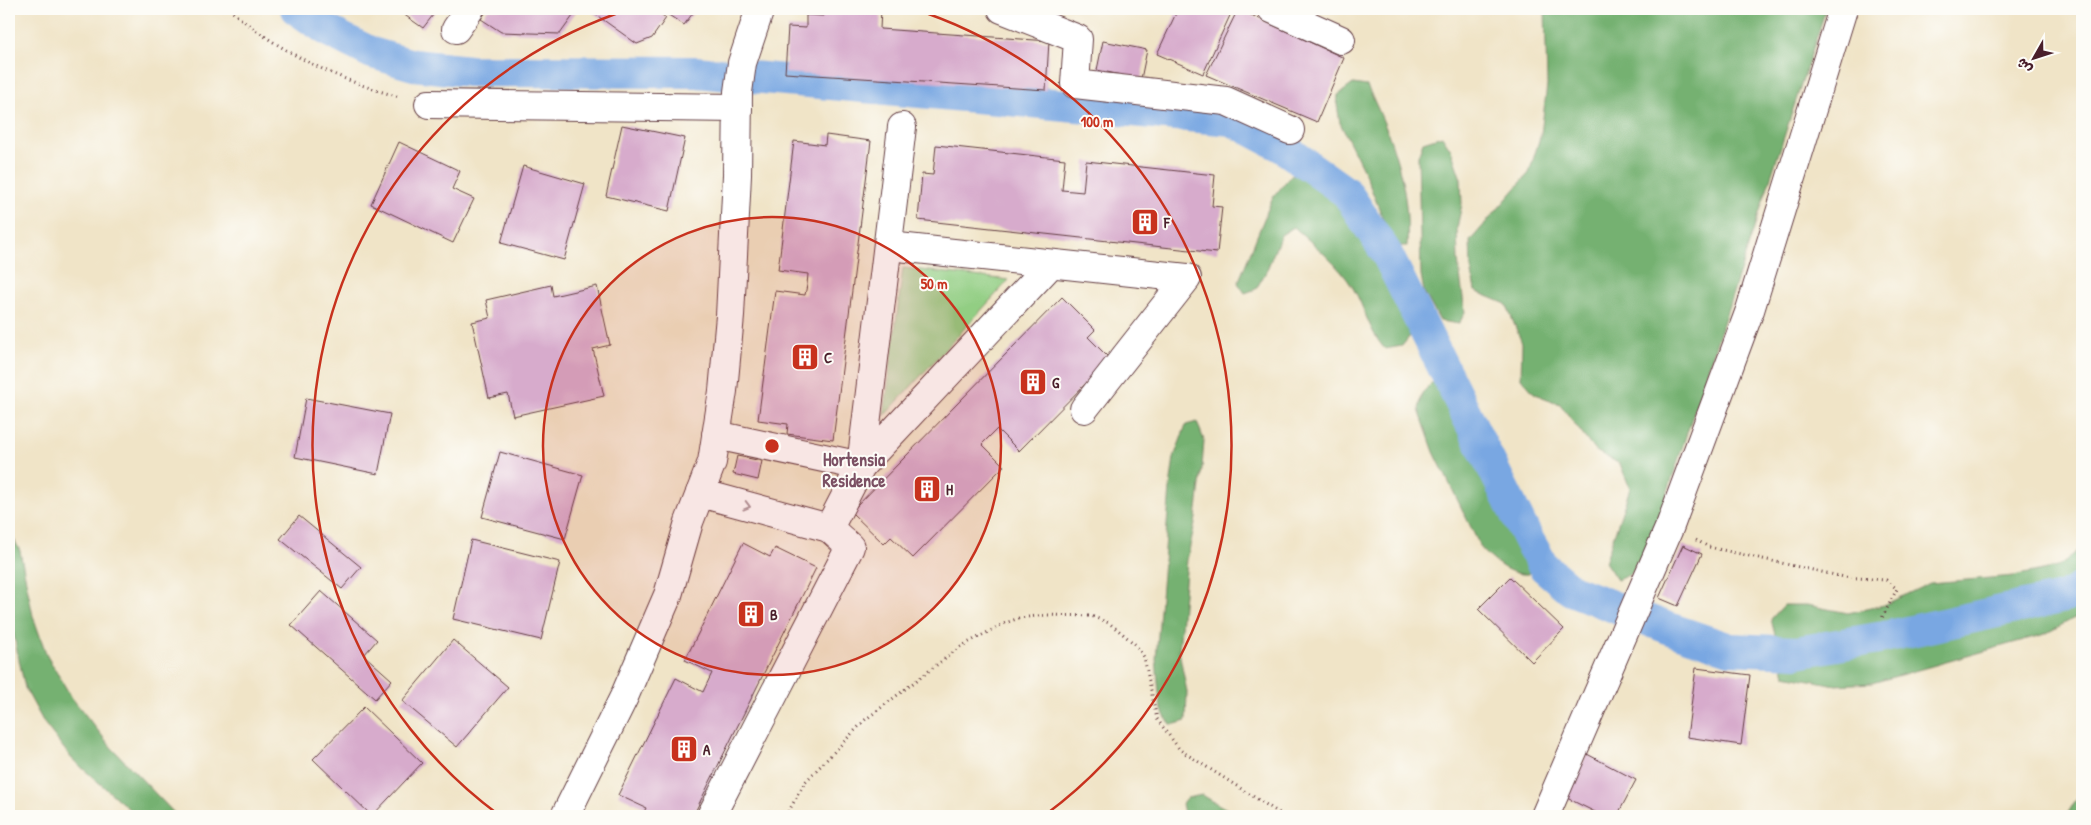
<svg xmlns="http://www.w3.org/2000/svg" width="2091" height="825" viewBox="0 0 2091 825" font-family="'Patrick Hand','Playpen Sans Arabic',sans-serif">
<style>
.green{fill:#92ce83;stroke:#6e7657}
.forest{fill:#75b171;stroke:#60684e}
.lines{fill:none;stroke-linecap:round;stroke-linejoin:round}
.canal{stroke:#79a7e2;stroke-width:32}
.building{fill:#d7abcc}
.minor-casing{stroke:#633d42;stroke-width:30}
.major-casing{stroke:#633d42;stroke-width:30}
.path{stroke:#633d42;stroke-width:3;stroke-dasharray:1 4;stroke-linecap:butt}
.minor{stroke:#fff;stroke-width:28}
.major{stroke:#fff;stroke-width:28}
.oneway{stroke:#ae9aa0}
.ring{fill:none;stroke:#c8321e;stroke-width:2.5}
.labels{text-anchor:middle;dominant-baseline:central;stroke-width:4;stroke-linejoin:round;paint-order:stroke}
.poi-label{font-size:15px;font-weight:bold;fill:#4a1f2b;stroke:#fdfcf7;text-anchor:start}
.quarter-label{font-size:18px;font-weight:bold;fill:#7b5063;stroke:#fdfcf7}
.centre{fill:#c8321e;stroke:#fdfcf7;stroke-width:2.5}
.ring-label{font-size:15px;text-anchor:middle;font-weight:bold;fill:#c8321e;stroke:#fdfcf7;stroke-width:4;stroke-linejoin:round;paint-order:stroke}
</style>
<rect width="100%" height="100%" fill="#fdfcf7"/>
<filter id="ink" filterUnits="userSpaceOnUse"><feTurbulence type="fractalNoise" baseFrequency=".02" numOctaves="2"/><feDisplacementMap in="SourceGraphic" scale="10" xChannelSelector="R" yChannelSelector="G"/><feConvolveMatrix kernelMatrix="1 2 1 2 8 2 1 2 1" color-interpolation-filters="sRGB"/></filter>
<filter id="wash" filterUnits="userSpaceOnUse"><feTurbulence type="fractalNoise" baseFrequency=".0096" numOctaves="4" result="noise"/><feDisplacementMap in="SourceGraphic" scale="20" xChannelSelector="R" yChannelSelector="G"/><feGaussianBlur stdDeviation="1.12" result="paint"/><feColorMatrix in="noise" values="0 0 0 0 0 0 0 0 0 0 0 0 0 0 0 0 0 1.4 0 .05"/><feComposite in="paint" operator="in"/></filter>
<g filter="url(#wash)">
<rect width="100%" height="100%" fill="#f0e4c7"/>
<polygon class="green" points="903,268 1009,280 884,416"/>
<g class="forest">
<polygon points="1545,9 1826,9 1649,549 1631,574 1617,580 1605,562 1630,488 1620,464 1594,450 1560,404 1535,394 1521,378 1522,343 1506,304 1475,291 1471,268 1470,241 1529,173 1541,134 1547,85"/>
<path d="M1353 84 1367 86C1392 135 1411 191 1407 246H1394L1364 171 1340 123 1337 105 1338 95Z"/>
<polygon points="1442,136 1451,150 1461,179 1462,204 1457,228 1458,260 1465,312 1459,324 1440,321 1424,292 1421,275 1418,156 1423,142"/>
<path d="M1303 173 1324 188 1342 209 1373 255 1409 321 1410 336 1402 346 1385 349C1369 332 1365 308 1353 288 1339 265 1314 245 1294 227L1281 235 1266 272 1256 289 1245 293 1238 283 1272 199 1291 175Z"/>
<path d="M1433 382 1445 386 1524 549 1531 567 1528 574C1511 576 1492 561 1481 548L1434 452 1419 410 1422 393Z"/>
<polygon points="1197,422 1204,440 1202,468 1196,518 1187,560 1179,651 1187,692 1186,721 1172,725 1165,717 1160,705 1156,659 1170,488 1174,457 1186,425"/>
<polygon points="9,530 20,551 33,616 47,656 72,698 111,747 177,816 137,816 72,759 44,723 25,688 9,613"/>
<polygon points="2082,548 2082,614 2045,634 1872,683 1835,685 1785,675 1771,619 1784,605 1807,605 1848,613 1884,605 1930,583 2014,576 2057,567"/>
<polygon points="2082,790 2082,816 2066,816"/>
<polygon points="1202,795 1239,816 1188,816 1184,813 1182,804 1187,798"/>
</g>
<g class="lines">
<polyline class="canal" points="296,9 330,32 372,53 413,65 470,71 696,72 1232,120 1281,146 1347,193 1387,254 1529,541 1544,567 1571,590 1668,628 1730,649 1797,652 1884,637 2065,597 2082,587"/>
</g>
<g id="blocks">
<g class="building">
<polygon points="396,9 435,9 437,10 423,28"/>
<polygon points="488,9 578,9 560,34 501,32 481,19"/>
<polygon points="588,9 654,9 666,18 652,38 637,44"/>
<polygon points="666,9 696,9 684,25 664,12"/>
<polygon points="825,9 881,9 880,29 1049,41 1046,90 785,73 788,27 806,28 806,15 824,16"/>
<polygon points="1178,9 1233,9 1203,74 1157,54"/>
<polygon points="1238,9 1344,58 1317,122 1206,75"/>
<polygon points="1103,41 1147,50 1141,79 1097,70"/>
<polygon points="622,125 685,138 669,211 606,196"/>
<polygon points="826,135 871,141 833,440 787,434 788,424 758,420 775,291 805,295 807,285 808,274 778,270 794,141 825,145"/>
<polygon points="399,142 460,171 452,189 474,199 453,243 371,204"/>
<polygon points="936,145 1065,159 1062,190 1083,192 1086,161 1215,175 1212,206 1222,207 1217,253 918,220 922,174 933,175"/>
<polygon points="523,166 585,184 564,260 501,243"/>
<polygon points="551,285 553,296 597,286 610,345 593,349 604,396 513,416 508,394 489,398 472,322 490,318 486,300"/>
<polygon points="1062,297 1095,330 1088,337 1110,359 1019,451 997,429 982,444 1004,466 913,558 891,537 884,544 851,512"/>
<polygon points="306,398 390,414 378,474 295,457"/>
<polygon points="500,452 583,475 565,539 482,517"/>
<polygon points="737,456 762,461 758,480 733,474"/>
<polygon points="299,516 361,567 342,589 280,539"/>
<polygon points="471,540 560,562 541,640 453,619"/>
<polygon points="743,543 770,557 775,548 816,568 693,816 642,816 646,808 618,795 676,678 703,692 712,673 685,660"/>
<polygon points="1683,545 1702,554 1678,606 1659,598"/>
<polygon points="1510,577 1564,629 1532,662 1478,609"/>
<polygon points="321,591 377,640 364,655 392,680 375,699 291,625"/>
<polygon points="453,640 508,687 457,747 402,701"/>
<polygon points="1696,668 1750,675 1741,745 1687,737"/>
<polygon points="364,707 422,763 372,816 313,759"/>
<polygon points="1587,754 1636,780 1617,816 1603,816 1565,797"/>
</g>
</g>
</g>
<g filter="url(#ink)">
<use href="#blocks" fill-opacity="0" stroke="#633d42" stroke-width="1"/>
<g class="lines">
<g class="minor-casing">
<g id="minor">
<polyline points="1002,9 1078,39 1075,84 1226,101 1290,130"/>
<polyline points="1272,9 1341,40"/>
<polyline points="456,29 470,9"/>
<polyline points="429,104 738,108"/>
<polyline points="902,127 861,466 1051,264"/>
<polyline points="889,246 1187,278 1084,409"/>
<polyline points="700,493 829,528"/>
<polyline points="711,816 850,547 829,528 861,466 716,435"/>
<polyline points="1545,816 1670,526 1750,310 1843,9"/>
</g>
</g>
<g class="major-casing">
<polyline id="major" points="565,816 624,697 668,595 689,522 712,462 723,391 730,316 737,175 738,92 742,63 760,9"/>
</g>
<g class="path">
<path d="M229 9C279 52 337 80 400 97"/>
<polyline points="1696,540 1709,547 1844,577 1886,580 1897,589 1881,620"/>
<polyline points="786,816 805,782 865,720 960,647 1003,624 1019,618 1046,615 1091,616 1109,623 1123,634 1136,645 1144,657 1157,719 1180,750 1284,816"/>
</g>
<use href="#minor" class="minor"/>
<use href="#major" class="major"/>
</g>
<defs><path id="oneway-chevron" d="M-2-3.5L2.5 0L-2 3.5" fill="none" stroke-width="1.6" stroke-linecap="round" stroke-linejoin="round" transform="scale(1.25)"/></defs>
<use class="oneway" href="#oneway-chevron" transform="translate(747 506) rotate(15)"/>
</g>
<circle cx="772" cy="446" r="229" fill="#c8321e" fill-opacity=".12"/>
<g class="ring">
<circle cx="772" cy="446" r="229"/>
<path d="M499 815A459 459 0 0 1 630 9M914 9A459 459 0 0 1 1045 815"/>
</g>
<defs>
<g id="building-square" transform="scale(1.4375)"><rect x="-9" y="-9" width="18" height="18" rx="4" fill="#c8321e" stroke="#fdfcf7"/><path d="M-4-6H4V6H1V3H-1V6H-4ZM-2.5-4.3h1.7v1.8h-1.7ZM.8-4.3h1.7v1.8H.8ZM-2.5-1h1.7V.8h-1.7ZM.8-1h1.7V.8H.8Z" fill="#fff"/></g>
</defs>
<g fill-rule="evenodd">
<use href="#building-square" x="1145" y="222"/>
<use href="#building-square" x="805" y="357"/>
<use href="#building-square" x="1033" y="382"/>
<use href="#building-square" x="927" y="489"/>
<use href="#building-square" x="751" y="614"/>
<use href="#building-square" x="684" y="749"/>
</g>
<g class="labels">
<g class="poi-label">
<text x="1164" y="222">F</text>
<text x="824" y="357">C</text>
<text x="1052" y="382">G</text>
<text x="946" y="489">H</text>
<text x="770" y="614">B</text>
<text x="703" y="749">A</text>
</g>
<g class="quarter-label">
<text x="854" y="459">Hortensia<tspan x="854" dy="21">Residence</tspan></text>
</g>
</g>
<circle cx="772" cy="446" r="8" class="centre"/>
<g class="ring-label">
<text x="1097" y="127">100 m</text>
<text x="934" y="289">50 m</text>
</g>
<rect width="2091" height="825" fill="none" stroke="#fdfcf7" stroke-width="30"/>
<g transform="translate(2034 58) rotate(231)" stroke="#fdfcf7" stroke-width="4" paint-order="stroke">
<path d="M0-4L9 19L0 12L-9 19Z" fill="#4a1f2b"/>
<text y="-8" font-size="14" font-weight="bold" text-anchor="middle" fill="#4a1f2b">ش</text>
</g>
</svg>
